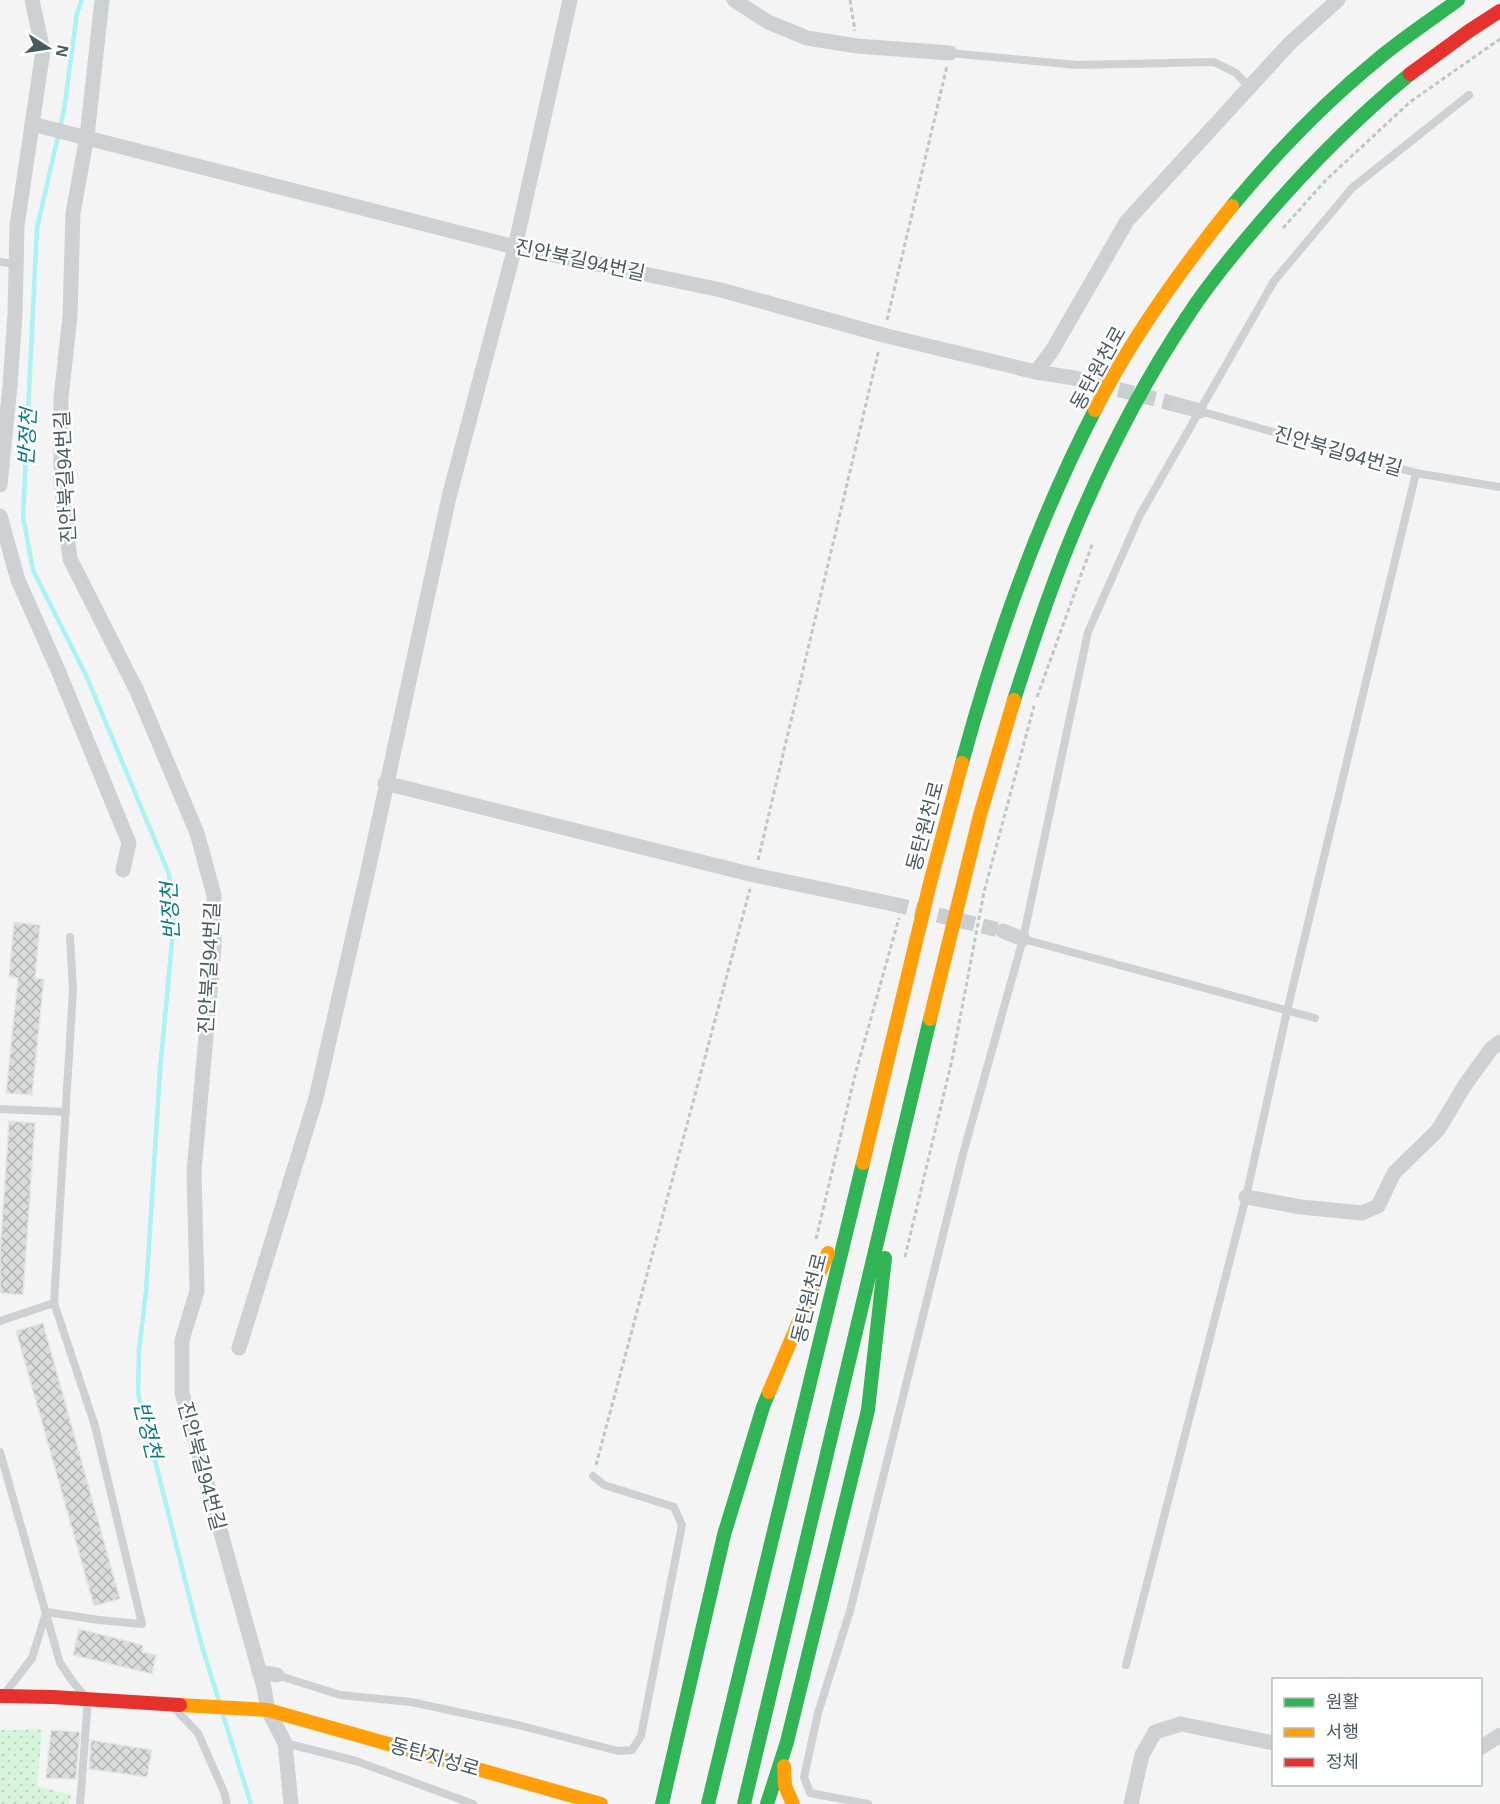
<svg xmlns="http://www.w3.org/2000/svg" width="1500" height="1804" viewBox="0 0 1500 1804" font-family="Helvetica,'Noto Sans KR',sans-serif">
<style>
.grass{fill:url(#grass-dots)}
.lines{fill:none;stroke-linecap:round;stroke-linejoin:round}
.stream{stroke:#aaf2f3;stroke-width:4.5}
.building{fill:url(#building-cross-hatch);stroke:#e5e6e6;stroke-width:1.5}
.street-tunnel{stroke:#c9ced0;stroke-width:15;stroke-dasharray:15 8;stroke-linecap:butt}
.path{stroke:#bbc9c2;stroke-width:3;stroke-dasharray:4.5 3;stroke-linecap:butt}
.lane{stroke:#cdd1d3;stroke-width:8}
.street{stroke:#cdd1d3;stroke-width:15}
.fast{stroke:#30b455;stroke-width:14}
.slow{stroke:#ff9f0a;stroke-width:14}
.jam{stroke:#e5322d;stroke-width:14}
.labels{text-anchor:middle;dominant-baseline:central;stroke-width:5;stroke-linejoin:round;paint-order:stroke}
.street-label{font-size:20px;fill:#495b62;stroke:#fff}
.water-label{font-size:21px;font-style:italic;fill:#077d80;stroke:#fff}
</style>
<defs>
<pattern id="grass-dots" width="8" height="8" patternUnits="userSpaceOnUse" patternTransform="scale(1.5)"><rect width="8" height="8" fill="#d7f4dd"/><path d="M2 2h.1M6 6h.1" fill="none" stroke="#bad3c0" stroke-width="1.8" stroke-linecap="round"/></pattern>
<pattern id="building-cross-hatch" width="8" height="8" patternUnits="userSpaceOnUse" patternTransform="scale(1.5)"><rect width="8" height="8" fill="#dadcdc"/><path d="M0 0l8 8M0 8l8-8" fill="none" stroke="#b3b5b6"/></pattern>
</defs>
<rect width="100%" height="100%" fill="#f4f4f4"/>
<polygon class="grass" points="42,1729 37,1786 72,1795 68,1804 0,1804 0,1730"/>
<g class="lines">
<g class="stream">
<polyline points="82,0 77,13 64,110 37,228 23,516 33,570 86,675 169,874 174,920 160,1071 146,1292 139,1350 138,1393 201,1643 219,1701"/>
<polyline points="223,1715 251,1804"/>
</g>
</g>
<g class="building">
<polygon points="14,922 40,925 35,978 44,979 32,1095 6,1093 18,978 9,977"/>
<polygon points="9,1121 35,1123 23,1295 0,1293 0,1253"/>
<polygon points="43,1323 120,1599 94,1606 16,1331"/>
<polygon points="79,1629 143,1645 142,1652 156,1655 152,1674 73,1655"/>
<polygon points="51,1730 80,1732 76,1779 46,1778"/>
<polygon points="91,1740 152,1750 147,1777 89,1769"/>
</g>
<g class="lines">
<g class="street-tunnel">
<polyline points="1074,378 1178,405"/>
<polyline points="893,904 1003,931"/>
</g>
<g class="path">
<polyline points="850,0 855,31"/>
<polyline points="1283,228 1326,180 1410,102 1500,39"/>
<polyline points="887,320 947,66"/>
<polyline points="1037,697 1093,542"/>
<polyline points="758,860 879,349"/>
<polyline points="816,1239 855,1075 899,918"/>
<polyline points="905,1257 952,1060 984,892 1034,706"/>
<polyline points="596,1465 750,889"/>
</g>
<g class="lane">
<polyline points="950,53 1077,65 1214,62 1236,73 1249,87"/>
<polyline points="0,262 16,264"/>
<polyline points="1200,411 1416,473 1500,487"/>
<polyline points="1023,939 1315,1018"/>
<polyline points="0,1109 66,1112"/>
<polyline points="0,1321 54,1303"/>
<polyline points="0,1452 60,1663 73,1682 88,1700 80,1804"/>
<polyline points="47,1612 99,1620 142,1624 95,1426 54,1303 73,990 70,937"/>
<polyline points="1126,1665 1246,1197 1287,1011 1416,473"/>
<polyline points="277,1675 340,1695 411,1702 518,1725 618,1751 632,1750 641,1736 682,1525 674,1507 604,1485 593,1476"/>
<polyline points="6,1692 32,1658 46,1613"/>
<polyline points="176,1710 198,1733 224,1792 227,1804"/>
<polyline points="285,1743 356,1761 473,1804"/>
<polyline points="868,1804 810,1793 804,1777 818,1713 850,1611 963,1154 1023,939 1088,632 1140,515 1274,281 1352,188 1469,95"/>
</g>
<g class="street">
<polyline points="102,0 87,136 73,213 70,316 61,398 61,483 70,559 137,691 197,833 214,895 214,947 194,1171 197,1291 182,1340 182,1393 264,1688 268,1710 285,1743 291,1804"/>
<polyline points="734,0 768,22 807,38 857,46 950,53"/>
<polyline points="32,124 515,247 721,290 883,335 1036,372 1074,378"/>
<polyline points="1036,372 1053,349 1127,221 1290,43 1338,0"/>
<polyline points="1178,405 1200,411"/>
<polyline points="0,485 10,386 15,314 17,226 43,51 32,0"/>
<polyline points="0,516 18,580 58,670 129,843 123,870"/>
<polyline points="385,783 754,875 893,904"/>
<polyline points="1003,931 1023,939"/>
<polyline points="1246,1197 1301,1207 1362,1213 1378,1206 1394,1173 1438,1130 1465,1085 1491,1049 1500,1042"/>
<polyline points="239,1348 316,1098 367,875 449,497 515,247 570,0"/>
<polyline points="259,1672 277,1675"/>
<polyline points="1480,1748 1500,1735"/>
<polyline points="1131,1804 1142,1755 1155,1732 1181,1724 1274,1743"/>
</g>
<g class="fast">
<path d="M1232 206C1276 153 1324 103 1377 60 1403 38 1431 20 1458 0"/>
<path d="M1014 700C1035 635 1056 571 1084 508 1113 442 1147 377 1187 317 1205 289 1226 263 1247 238 1297 178 1350 123 1410 74"/>
<path d="M962 763C995 641 1037 522 1095 410"/>
<polyline points="662,1804 724,1535 763,1407 769,1392"/>
<polyline points="708,1804 863,1163"/>
<polyline points="744,1804 930,1019"/>
<polyline points="767,1804 787,1742 868,1410 885,1258"/>
</g>
<g class="slow">
<path d="M1095 410C1132 337 1181 269 1232 206"/>
<polyline points="930,1019 980,815 1014,700"/>
<polyline points="863,1163 930,883 962,763"/>
<polyline points="769,1392 828,1253"/>
<polyline points="180,1705 268,1710 601,1804"/>
<polyline points="784,1766 785,1786 793,1804"/>
</g>
<g class="jam">
<polyline points="1410,74 1469,31 1500,11"/>
<polyline points="0,1696 53,1697 180,1705"/>
</g>
</g>
<g class="labels">
<g class="street-label">
<text transform="translate(580 260) rotate(12)">진안북길94번길</text>
<text transform="translate(1098 368) rotate(-61)">동탄원천로</text>
<text transform="translate(1338 451) rotate(16)">진안북길94번길</text>
<text transform="translate(65 477) rotate(-93)">진안북길94번길</text>
<text transform="translate(925 826) rotate(-75)">동탄원천로</text>
<text transform="translate(209 968) rotate(-87)">진안북길94번길</text>
<text transform="translate(809 1298) rotate(-76)">동탄원천로</text>
<text transform="translate(202 1466) rotate(75)">진안북길94번길</text>
<text transform="translate(435 1757) rotate(16)">동탄지성로</text>
</g>
<g class="water-label">
<text transform="translate(27 437) rotate(-87)">반정천</text>
<text transform="translate(170 911) rotate(-93)">반정천</text>
<text transform="translate(148 1430) rotate(76)">반정천</text>
</g>
</g>
<rect x="1272" y="1678" width="210" height="108" fill="#ffffff" stroke="#b6bdc0" stroke-width="1.5"/>
<rect x="1284" y="1698" width="30" height="9" fill="#30b455" stroke="#b6bdc0" stroke-width="1.5"/>
<text x="1326" y="1708" font-size="18" fill="#495b62">원활</text>
<rect x="1284" y="1728" width="30" height="9" fill="#ff9f0a" stroke="#b6bdc0" stroke-width="1.5"/>
<text x="1326" y="1738" font-size="18" fill="#495b62">서행</text>
<rect x="1284" y="1758" width="30" height="9" fill="#e5322d" stroke="#b6bdc0" stroke-width="1.5"/>
<text x="1326" y="1768" font-size="18" fill="#495b62">정체</text>
<g transform="translate(48 48) rotate(102)" stroke="#ffffff" stroke-width="4.5" paint-order="stroke">
<path d="M0-4.5L10 22L0 15L-10 22Z" fill="#495b62"/>
<text y="-9" font-size="16" font-weight="bold" text-anchor="middle" fill="#495b62">N</text>
</g>
</svg>
